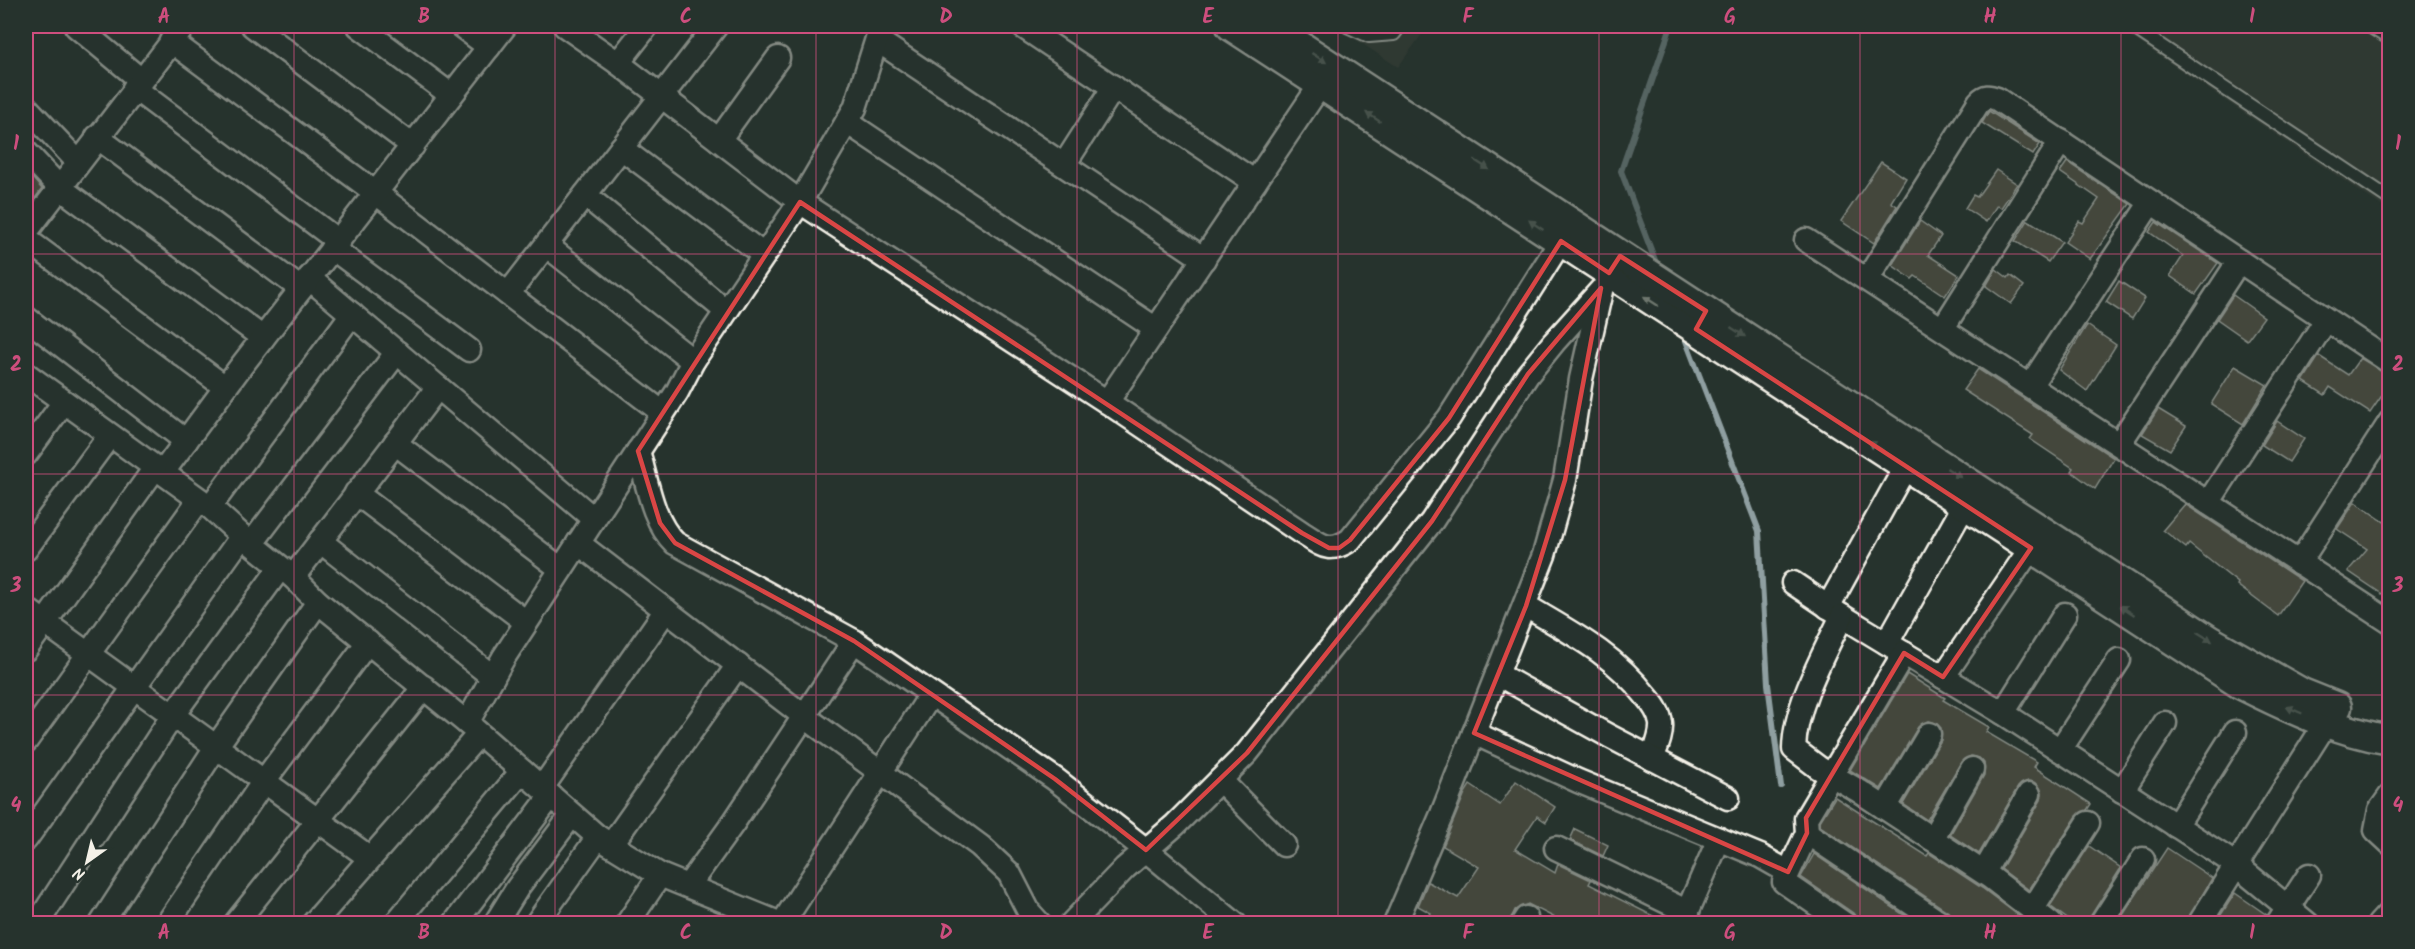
<svg xmlns="http://www.w3.org/2000/svg" width="2415" height="949" viewBox="0 0 2415 949" font-family="Kalam,sans-serif">
<style>
.built{fill:#3a4138}
.lines{fill:none;stroke-linecap:round;stroke-linejoin:round}
.stream{stroke:#8f9fa1;stroke-width:6}
.building{fill:#676150;stroke:#f4f1e8;stroke-width:1.5}
.service-casing{stroke:#f4f1e8;stroke-width:16}
.minor-casing{stroke:#f4f1e8;stroke-width:27}
.tertiary-casing{stroke:#f4f1e8;stroke-width:33}
.service{stroke:#26332d;stroke-width:12}
.minor{stroke:#26332d;stroke-width:22}
.tertiary{stroke:#26332d;stroke-width:28}
.oneway{fill:#6e766e}
.marked{fill:none;stroke:#da4645;stroke-width:4.5;stroke-linejoin:round}
.grid{fill:none;stroke:#ce4e7e;stroke-width:1.5;stroke-opacity:0.55}
.neatline{fill:none;stroke:#ce4e7e;stroke-width:2}
.grid-label{font-size:20px;text-anchor:middle;font-weight:bold;fill:#ce4e7e}
</style>
<rect width="100%" height="100%" fill="#26332d"/>
<filter id="ink" filterUnits="userSpaceOnUse"><feTurbulence type="fractalNoise" baseFrequency=".0167" numOctaves="2"/><feDisplacementMap in="SourceGraphic" scale="12" xChannelSelector="R" yChannelSelector="G"/><feConvolveMatrix kernelMatrix="1 2 1 2 8 2 1 2 1" color-interpolation-filters="sRGB"/></filter>
<g filter="url(#ink)">
<g class="built">
<polygon points="1335,26 1428,26 1398,67"/>
<polygon points="2115,26 2389,26 2389,211"/>
</g>
<g class="lines">
<g class="stream">
<polyline points="1658,268 1621,171 1671,26"/>
<polyline points="1683,333 1759,531 1768,684 1781,786"/>
</g>
</g>
<g class="building">
<polygon points="1989,111 2040,144 2033,155 1982,123"/>
<polygon points="1881,162 1906,178 1891,202 1897,206 1874,243 1841,221"/>
<polygon points="2067,162 2130,204 2090,259 2065,242 2079,221 2083,223 2099,199 2060,172"/>
<polygon points="1996,170 2017,184 2001,208 1997,205 1986,222 1965,208 1973,195 1977,197"/>
<polygon points="26,171 42,189 26,210"/>
<polygon points="2028,220 2062,242 2048,262 2015,241"/>
<polygon points="1920,221 1941,236 1928,255 1959,275 1945,296 1915,276 1912,279 1892,265"/>
<polygon points="2156,222 2218,263 2196,294 2170,276 2183,256 2149,232"/>
<polygon points="1996,269 2008,278 2010,275 2024,286 2011,304 1986,286"/>
<polygon points="2119,281 2145,298 2132,319 2106,302"/>
<polygon points="2233,295 2264,317 2247,340 2217,319"/>
<polygon points="2087,325 2116,345 2087,391 2059,370"/>
<polygon points="2319,356 2348,375 2360,358 2390,375 2390,384 2370,413 2330,387 2325,395 2303,381"/>
<polygon points="2235,366 2267,385 2243,424 2211,404"/>
<polygon points="1978,369 2114,458 2095,489 2071,471 2073,468 2030,439 2033,435 1963,390"/>
<polygon points="2158,409 2186,426 2170,450 2142,434"/>
<polygon points="2277,421 2304,439 2289,462 2262,445"/>
<polygon points="2355,502 2390,526 2390,583 2382,594 2348,571 2367,549 2337,529"/>
<polygon points="2185,504 2302,581 2278,616 2237,585 2238,583 2189,544 2186,548 2163,530"/>
<polygon points="1907,674 1945,698 1943,700 1989,727 1986,732 2037,762 2034,767 2091,804 2087,810 2077,816 2029,890 2001,869 2041,800 2042,793 2036,783 2028,781 2018,787 1979,854 1950,835 1984,775 1984,763 1979,758 1971,756 1961,762 1927,820 1903,804 1941,740 1941,728 1936,723 1929,721 1918,727 1881,789 1850,770"/>
<polygon points="1516,781 1555,807 1546,822 1537,816 1515,849 1555,873 1558,864 1591,880 1589,884 1669,924 1567,924 1528,904 1515,910 1509,924 1424,924 1431,913 1418,906 1428,882 1458,898 1479,867 1443,846 1465,793 1470,785 1500,805"/>
<polygon points="1835,797 1927,856 1929,853 1982,888 2023,919 2022,924 1955,924 1950,913 1820,826 1820,821"/>
<polygon points="1575,829 1608,845 1603,856 1570,840"/>
<polygon points="2089,846 2121,868 2090,917 2088,924 2074,924 2050,906"/>
<polygon points="2167,848 2212,878 2186,924 2117,924"/>
<polygon points="1814,854 1917,924 1861,924 1853,913 1801,877"/>
<polygon points="2235,893 2267,915 2264,924 2215,924"/>
</g>
<g class="lines">
<g class="service-casing">
<g id="service">
<polyline points="1347,26 1369,36 1394,34 1400,26"/>
<polyline points="2131,26 2390,199"/>
<polyline points="2369,26 2390,39"/>
</g>
</g>
<g class="minor-casing">
<g id="minor">
<polyline points="76,26 141,80"/>
<polyline points="253,26 413,146"/>
<polyline points="359,26 451,95"/>
<polyline points="461,26 489,47"/>
<path d="M565 26 618 63 800 202 1107 402 1302 533C1322 545 1328 554 1350 540L1449 418 1561 241"/>
<polyline points="1022,26 1255,182"/>
<polyline points="877,40 1204,259"/>
<polyline points="171,41 376,193 663,413"/>
<polyline points="618,63 647,26"/>
<polyline points="134,88 338,241"/>
<polyline points="26,107 78,162"/>
<polyline points="847,122 1156,329"/>
<polyline points="97,137 301,289"/>
<polyline points="719,140 778,58"/>
<polyline points="621,148 764,255"/>
<polyline points="26,152 59,187 263,338"/>
<polyline points="1064,165 1114,87"/>
<polyline points="585,195 726,311"/>
<polyline points="26,232 184,26"/>
<polyline points="26,239 225,387"/>
<polyline points="1806,240 2390,622"/>
<polyline points="546,245 693,361"/>
<polyline points="332,248 469,350"/>
<polyline points="309,278 594,519"/>
<path d="M1868 278 1979 102C1985 95 1989 96 1997 99L2390 362"/>
<polyline points="508,294 716,26"/>
<polyline points="26,318 186,441"/>
<polyline points="1943,328 2061,141"/>
<polyline points="26,374 210,507 242,536 293,577 318,602 467,723 598,837 660,875 781,924"/>
<polyline points="2030,386 2151,202"/>
<polyline points="1107,402 1321,84"/>
<polyline points="395,443 561,569"/>
<polyline points="2119,444 2239,261"/>
<path d="M638 451C647 481 652 521 675 543L854 641"/>
<polyline points="26,454 64,402"/>
<polyline points="163,472 239,369 505,26"/>
<polyline points="356,493 526,622"/>
<polyline points="2208,503 2326,320"/>
<polyline points="210,507 352,314"/>
<polyline points="320,541 493,677"/>
<polyline points="252,543 397,352"/>
<polyline points="578,543 804,716 980,846 1009,873 1029,912 1040,924"/>
<polyline points="26,549 110,435"/>
<polyline points="2299,563 2390,422"/>
<polyline points="293,577 438,387"/>
<polyline points="1793,583 1842,616 2003,713 2235,864 2308,924"/>
<path d="M1526 606C1571 633 1612 653 1646 696 1653 704 1660 713 1661 724 1662 736 1656 748 1652 759"/>
<polyline points="1828,607 1906,466"/>
<polyline points="26,609 370,858"/>
<path d="M1842 616C1823 656 1795 705 1794 749L1819 768 1859 791 1990 877 2051 924"/>
<polyline points="1887,643 1965,504"/>
<polyline points="26,649 155,468"/>
<polyline points="1497,674 1609,736 1728,798"/>
<polyline points="1943,677 2031,548"/>
<polyline points="2003,713 2065,614"/>
<polyline points="467,723 504,657 677,392 693,361 800,202 855,108 881,26"/>
<polyline points="1474,733 1578,781 1760,856 1788,872"/>
<polyline points="26,741 199,500"/>
<polyline points="2060,750 2119,660"/>
<polyline points="1220,780 1284,845"/>
<polyline points="542,788 666,610"/>
<polyline points="2122,791 2165,723"/>
<polyline points="2390,796 2380,810 2376,830 2390,843"/>
<polyline points="1885,808 1929,734"/>
<polyline points="2176,826 2235,732"/>
<polyline points="1807,833 1942,924"/>
<polyline points="26,839 242,536"/>
<polyline points="1932,839 1972,769"/>
<polyline points="611,845 738,665"/>
<polyline points="1556,848 1688,912"/>
<polyline points="1984,872 2029,794"/>
<polyline points="688,886 734,822 854,641 1055,779 1146,850 1235,924"/>
<polyline points="2032,910 2088,823"/>
<polyline points="37,924 173,715 280,568"/>
<polyline points="101,924 216,747 318,602"/>
<polyline points="167,924 264,781 368,642"/>
<polyline points="235,924 424,687"/>
<polyline points="313,924 479,734"/>
<polyline points="395,924 522,771"/>
<polyline points="454,924 551,796"/>
<polyline points="495,924 518,887 572,815"/>
<polyline points="536,924 598,837"/>
<polyline points="627,924 660,875"/>
<polyline points="782,924 930,696"/>
<polyline points="1071,924 1125,868 1175,825 1247,753 1432,521 1528,374 1554,342 1600,291"/>
<polyline points="1395,924 1442,814 1544,555 1565,480 1581,379 1601,291"/>
<polyline points="1522,924 1526,918"/>
<polyline points="1682,924 1719,839"/>
<polyline points="1845,924 1784,882 1807,833 1806,818 1904,653"/>
<polyline points="2101,924 2143,859"/>
<polyline points="2199,924 2326,723"/>
<polyline points="2277,924 2309,875"/>
<polyline points="2379,924 2390,912"/>
</g>
</g>
<g class="tertiary-casing">
<g id="tertiary">
<path d="M1231 26 2240 684C2288 708 2336 731 2390 740"/>
<polyline points="1270,26 2209,640 2302,693 2337,707"/>
</g>
</g>
<use href="#service" class="service"/>
<use href="#minor" class="minor"/>
<use href="#tertiary" class="tertiary"/>
</g>
<defs><path id="oneway-solid" d="M-6-.8H1V-3.2L6.5 0L1 3.2V.8H-6Z" transform="scale(1.5)"/></defs>
<g class="oneway">
<use href="#oneway-solid" transform="translate(1319 58) rotate(33)"/>
<use href="#oneway-solid" transform="translate(1373 117) rotate(-147)"/>
<use href="#oneway-solid" transform="translate(1482 165) rotate(33)"/>
<use href="#oneway-solid" transform="translate(1536 225) rotate(-146)"/>
<use href="#oneway-solid" transform="translate(1651 301) rotate(-147)"/>
<use href="#oneway-solid" transform="translate(1738 332) rotate(33)"/>
<use href="#oneway-solid" transform="translate(1876 446) rotate(-147)"/>
<use href="#oneway-solid" transform="translate(1954 473) rotate(33)"/>
<use href="#oneway-solid" transform="translate(2127 610) rotate(-147)"/>
<use href="#oneway-solid" transform="translate(2205 637) rotate(32)"/>
<use href="#oneway-solid" transform="translate(2294 710) rotate(-157)"/>
</g>
</g>
<path d="M0 0H2415V949H0ZM800 202 1302 533 1329 548H1339L1350 540 1449 418 1561 241 1609 273 1620 256 1706 311 1696 329 2031 548 1943 677 1904 653 1806 818 1807 833 1788 872 1474 733 1526 606 1565 480 1601 288 1528 374 1432 521 1247 753 1146 850 1055 779 854 641 675 543 660 523 638 451Z" fill="#26332d" fill-opacity=".55" fill-rule="evenodd"/>
<path class="marked" d="M800 202 1302 533 1329 548H1339L1350 540 1449 418 1561 241 1609 273 1620 256 1706 311 1696 329 2031 548 1943 677 1904 653 1806 818 1807 833 1788 872 1474 733 1526 606 1565 480 1601 288 1528 374 1432 521 1247 753 1146 850 1055 779 854 641 675 543 660 523 638 451Z"/>
<path class="grid" d="M294 26V924M555 26V924M816 26V924M1077 26V924M1338 26V924M1599 26V924M1860 26V924M2121 26V924M26 254H2390M26 474H2390M26 695H2390"/>
<rect width="2415" height="949" fill="none" stroke="#26332d" stroke-width="66"/>
<g transform="translate(87 862) rotate(214)" stroke="#26332d" stroke-width="4.5" paint-order="stroke">
<path d="M0-4.5L10 22L0 15L-10 22Z" fill="#f4f1e8"/>
<text y="-9" font-size="16" font-weight="bold" text-anchor="middle" fill="#f4f1e8">N</text>
</g>
<rect x="33" y="33" width="2349" height="883" class="neatline"/>
<g class="grid-label">
<text x="164" y="23">A</text>
<text x="424" y="23">B</text>
<text x="686" y="23">C</text>
<text x="946" y="23">D</text>
<text x="1208" y="23">E</text>
<text x="1468" y="23">F</text>
<text x="1730" y="23">G</text>
<text x="1990" y="23">H</text>
<text x="2252" y="23">I</text>
<text x="16" y="150">1</text>
<text x="2398" y="150">1</text>
<text x="16" y="371">2</text>
<text x="2398" y="371">2</text>
<text x="16" y="592">3</text>
<text x="2398" y="592">3</text>
<text x="16" y="812">4</text>
<text x="2398" y="812">4</text>
<text x="164" y="939">A</text>
<text x="424" y="939">B</text>
<text x="686" y="939">C</text>
<text x="946" y="939">D</text>
<text x="1208" y="939">E</text>
<text x="1468" y="939">F</text>
<text x="1730" y="939">G</text>
<text x="1990" y="939">H</text>
<text x="2252" y="939">I</text>
</g>
</svg>
